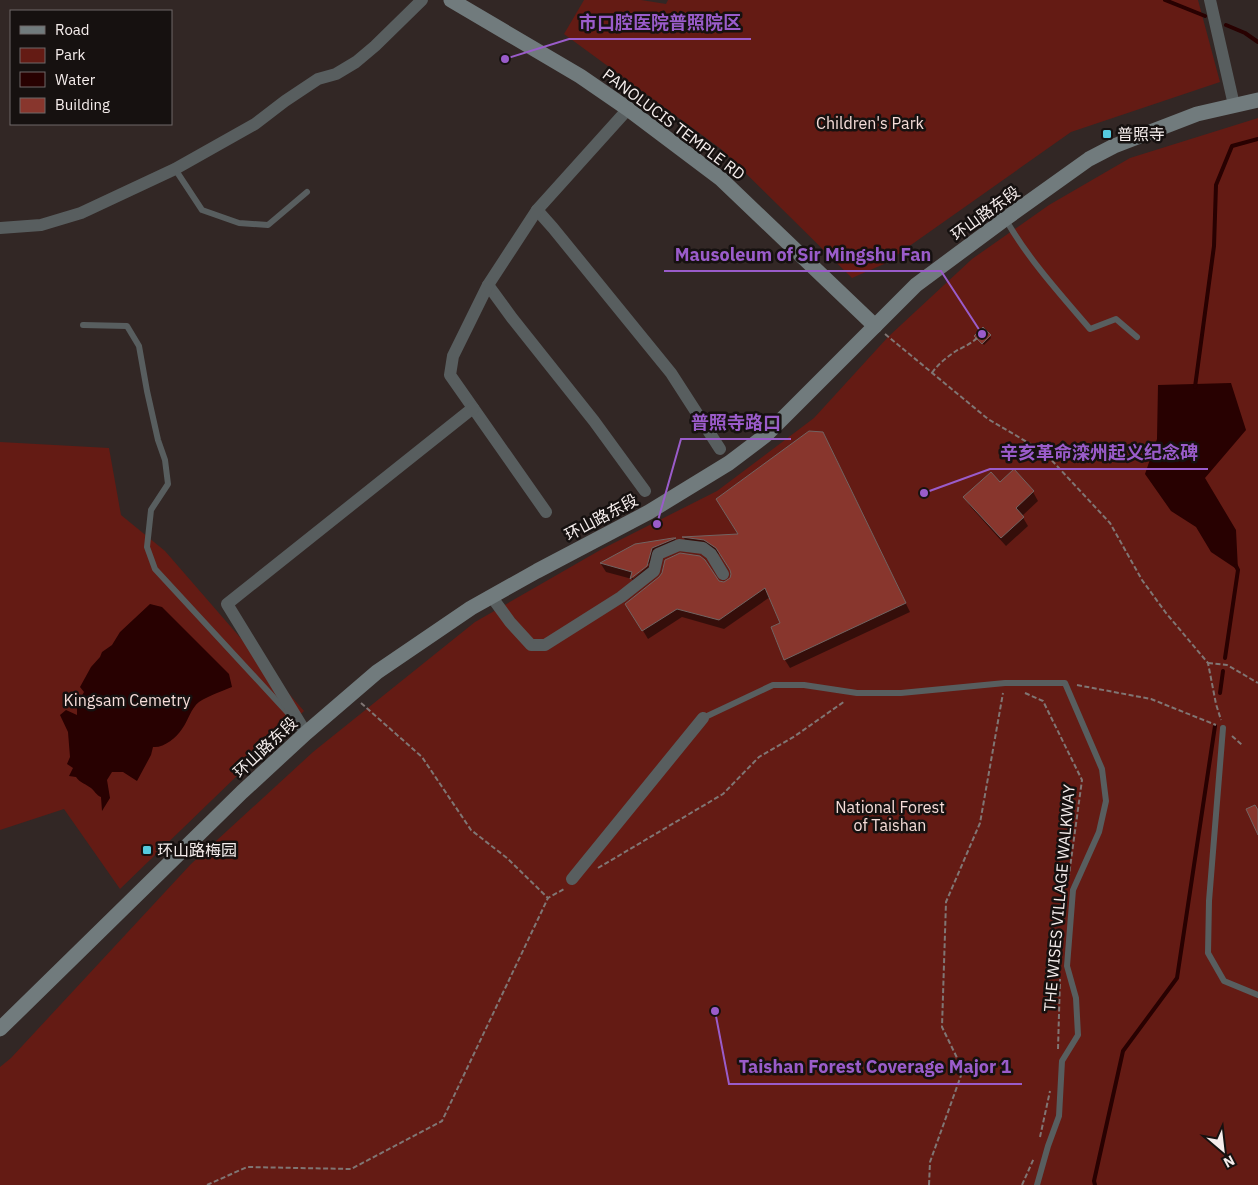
<svg xmlns="http://www.w3.org/2000/svg" width="1258" height="1185" viewBox="0 0 1258 1185" font-family="'IBM Plex Sans','Noto Sans SC',sans-serif">
<style>
.green{fill:#641b14}
.water{fill:#280101}
.shadow{fill:#0007;fill-rule:evenodd}
.lines{fill:none;stroke-linecap:round;stroke-linejoin:round}
.stream{stroke:#280101;stroke-width:4}
.building{fill:#88362d;stroke:#716462}
.path{stroke:#807674;stroke-width:2;stroke-dasharray:5 2.5;stroke-linecap:butt}
.lane{stroke:#585e5f;stroke-width:6}
.street{stroke:#585e5f;stroke-width:12}
.secondary{stroke:#717b7d;stroke-width:15}
.poi-dot{fill:#55cadf;stroke:#161110;stroke-width:2}
.labels{text-anchor:middle;dominant-baseline:central;stroke-width:5;stroke-linejoin:round;paint-order:stroke}
.park-label{font-size:16px;fill:#f5dcd8;stroke:#161110}
.street-label{font-size:16px;fill:#f5edec;stroke:#161110}
.poi-label{font-size:16px;fill:#f5edec;stroke:#161110;text-anchor:start}
.leader{fill:none;stroke:#9a5cca;stroke-width:2}
.callout-dot{fill:#9a5cca;stroke:#161110;stroke-width:2}
.callout-label{font-size:18px;text-anchor:middle;font-weight:bold;fill:#9a5cca;stroke:#161110;stroke-width:5;stroke-linejoin:round;paint-order:stroke}
</style>
<rect width="100%" height="100%" fill="#322725"/>
<g class="green">
<polygon points="584,0 641,0 666,4 668,0 1198,0 1220,82 1071,132 884,264 852,278 721,149 564,34"/>
<polygon points="1258,118 1258,1185 0,1185 0,1067 11,1058 191,864 313,752 475,622 602,549 717,491 814,418 888,337 972,259 1049,205 1130,158"/>
<polygon points="0,442 109,448 121,515 165,551 304,711 120,889 64,809 0,830"/>
</g>
<g class="water">
<polygon points="1231,383 1246,430 1205,478 1236,530 1238,570 1211,552 1196,527 1171,511 1145,474 1157,439 1158,385"/>
<path d="M150 604 162 607 229 674 232 687C222 691 208 696 199 702 191 708 188 721 182 729 176 738 164 748 153 747L151 755 137 781 123 772H112L107 780 110 798 102 811 101 797C96 795 95 791 91 788 86 784 80 783 76 777L69 776 73 768 67 764 70 757 68 732 60 715 66 710 77 715V705L84 692 80 687 91 667 100 657 102 652 112 645 120 632Z"/>
</g>
<g class="shadow">
<polygon points="990,336 991,338 984,345 977,337"/>
<polygon points="828,443 910,612 790,668 785,660 772,628 782,623 770,597 724,629 682,617 648,639 627,604 724,583 732,578 731,571 722,556 711,549 688,546 684,538 739,535"/>
<polygon points="1014,471 1033,492 1038,501 1022,516 1028,526 1006,546 970,506 965,497 1000,484"/>
<path d="M675 539 680 547 657 557 636 587 632 579 606 572 601 564 635 545ZM651 562 652 563 633 579V576Z"/>
</g>
<g class="lines">
<g class="stream">
<polyline points="1165,0 1205,16"/>
<polyline points="1226,25 1245,33 1258,42"/>
<polyline points="1195,387 1214,246 1216,185 1232,146 1258,139"/>
<polyline points="1225,658 1238,570 1236,566"/>
<polyline points="1220,693 1223,671"/>
<polyline points="1095,1185 1094,1181 1123,1051 1177,978 1215,726"/>
</g>
</g>
<g class="building">
<polygon points="983,327 991,335 982,344 974,336"/>
<polygon points="809,431 823,432 906,603 784,660 771,627 780,623 765,588 719,620 677,609 642,631 625,604 659,577 662,573 665,560 680,553 700,556 705,560 719,581 724,582 730,578 731,574 730,570 716,548 704,540 682,537 738,534 716,499"/>
<polygon points="1014,469 1034,491 1016,508 1024,517 1001,538 963,497 991,472 1000,482"/>
<polygon points="673,538 676,538 652,548 647,566 630,579 632,572 600,563 635,544"/>
<polygon points="1255,805 1258,810 1258,835 1246,809"/>
</g>
<g class="lines">
<g class="path">
<polyline points="885,334 988,419 1044,452 1110,523 1142,580 1166,613 1208,663 1216,704 1221,720"/>
<path d="M932 373C938 364 947 357 956 351 963 347 971 344 977 338"/>
<polyline points="1208,663 1227,665 1258,683"/>
<polyline points="1077,685 1151,699 1216,725"/>
<polyline points="1025,693 1043,701 1082,780 1069,875"/>
<polyline points="361,703 422,757 471,830 507,858 548,898 564,889"/>
<polyline points="1232,736 1242,745"/>
<polyline points="598,868 723,794 759,757 795,736 845,701"/>
<polyline points="1058,1049 1060,979"/>
<polyline points="1040,1137 1050,1091"/>
<polyline points="207,1185 247,1167 351,1169 442,1121 548,898"/>
<polyline points="929,1185 930,1162 963,1070 942,1027 946,902 980,823 1003,693"/>
<polyline points="1022,1185 1034,1158"/>
</g>
<g class="lane">
<polyline points="175,169 202,210 239,223 268,225 307,192"/>
<path d="M1006 220C1029 260 1060 294 1090 329L1116 319 1137 337"/>
<polyline points="83,325 127,326 139,346 147,391 158,440 165,460 168,484 151,510 147,547 155,569 288,713"/>
<polyline points="703,718 773,685 804,685 857,693 901,693 1005,683 1065,683 1102,769 1106,801 1099,832 1073,890 1067,966 1076,998 1078,1035 1062,1061 1059,1116 1048,1146 1037,1185"/>
<polyline points="1223,728 1209,901 1208,953 1224,981 1258,995"/>
</g>
<g class="street">
<polyline points="1210,0 1234,105"/>
<polyline points="537,210 553,228 671,373 720,449"/>
<polyline points="0,228 41,225 81,213 175,169 255,124 285,101 318,79 336,74 356,62 375,46 422,0"/>
<polyline points="488,285 512,318 594,421 645,491"/>
<polyline points="546,512 450,375 453,356 488,285 537,210 628,109"/>
<polyline points="491,596 510,622 531,645 545,645 621,597 654,571 658,554 679,545 703,548 711,554 723,574"/>
<polyline points="306,733 227,604 473,408"/>
<polyline points="572,879 703,718"/>
</g>
<g class="secondary">
<polyline points="451,0 580,76 628,109 721,179 875,326"/>
<polyline points="0,1029 242,792 306,733 377,672 471,608 537,571 649,512 729,463 766,435 916,285 1005,219 1089,159 1114,146 1197,114 1258,100"/>
</g>
</g>
<g class="poi-dot">
<rect x="1102" y="129" width="10" height="10" rx="2.5"/>
<rect x="142" y="845" width="10" height="10" rx="2.5"/>
</g>
<g class="labels">
<g class="park-label">
<text x="870" y="123">Children's Park</text>
<text x="127" y="700">Kingsam Cemetry</text>
<text x="890" y="807">National Forest<tspan x="890" dy="18">of Taishan</tspan></text>
</g>
<g class="street-label">
<text transform="translate(674 124) rotate(37)">PANOLUCIS TEMPLE RD</text>
<text transform="translate(985 213) rotate(-36)">环山路东段</text>
<text transform="translate(601 517) rotate(-28)">环山路东段</text>
<text transform="translate(265 747) rotate(-43)">环山路东段</text>
<text transform="translate(1059 898) rotate(-85)">THE WISES VILLAGE WALKWAY</text>
</g>
<g class="poi-label">
<text x="1117" y="134">普照寺</text>
<text x="157" y="850">环山路梅园</text>
</g>
</g>
<path class="leader" d="M505 59L569 39H751M982 334L941 271H664M657 524L681 439H791M924 493L990 469H1208M715 1011L729 1084H1022"/>
<g class="callout-dot">
<circle cx="505" cy="59" r="5"/>
<circle cx="982" cy="334" r="5"/>
<circle cx="657" cy="524" r="5"/>
<circle cx="924" cy="493" r="5"/>
<circle cx="715" cy="1011" r="5"/>
</g>
<g class="callout-label">
<text x="660" y="29">市口腔医院普照院区</text>
<text x="803" y="261">Mausoleum of Sir Mingshu Fan</text>
<text x="736" y="429">普照寺路口</text>
<text x="1099" y="459">辛亥革命滦州起义纪念碑</text>
<text x="875" y="1073">Taishan Forest Coverage Major 1</text>
</g>
<rect x="10" y="10" width="162" height="115" fill="#161110" stroke="#6f6968"/>
<rect x="20" y="26" width="25" height="8" fill="#717b7d" stroke="#6f6968"/>
<text x="55" y="35" font-size="15" fill="#f5edec">Road</text>
<rect x="20" y="48" width="25" height="15" fill="#641b14" stroke="#6f6968"/>
<text x="55" y="60" font-size="15" fill="#f5edec">Park</text>
<rect x="20" y="72" width="25" height="15" fill="#280101" stroke="#6f6968"/>
<text x="55" y="85" font-size="15" fill="#f5edec">Water</text>
<rect x="20" y="98" width="25" height="15" fill="#88362d" stroke="#6f6968"/>
<text x="55" y="110" font-size="15" fill="#f5edec">Building</text>
<g transform="translate(1223 1150) rotate(152)" stroke="#161110" stroke-width="4" paint-order="stroke">
<path d="M0-4L9 19L0 12L-9 19Z" fill="#f5edec"/>
<text y="-8" font-size="14" font-weight="bold" text-anchor="middle" fill="#f5edec">N</text>
</g>
</svg>
